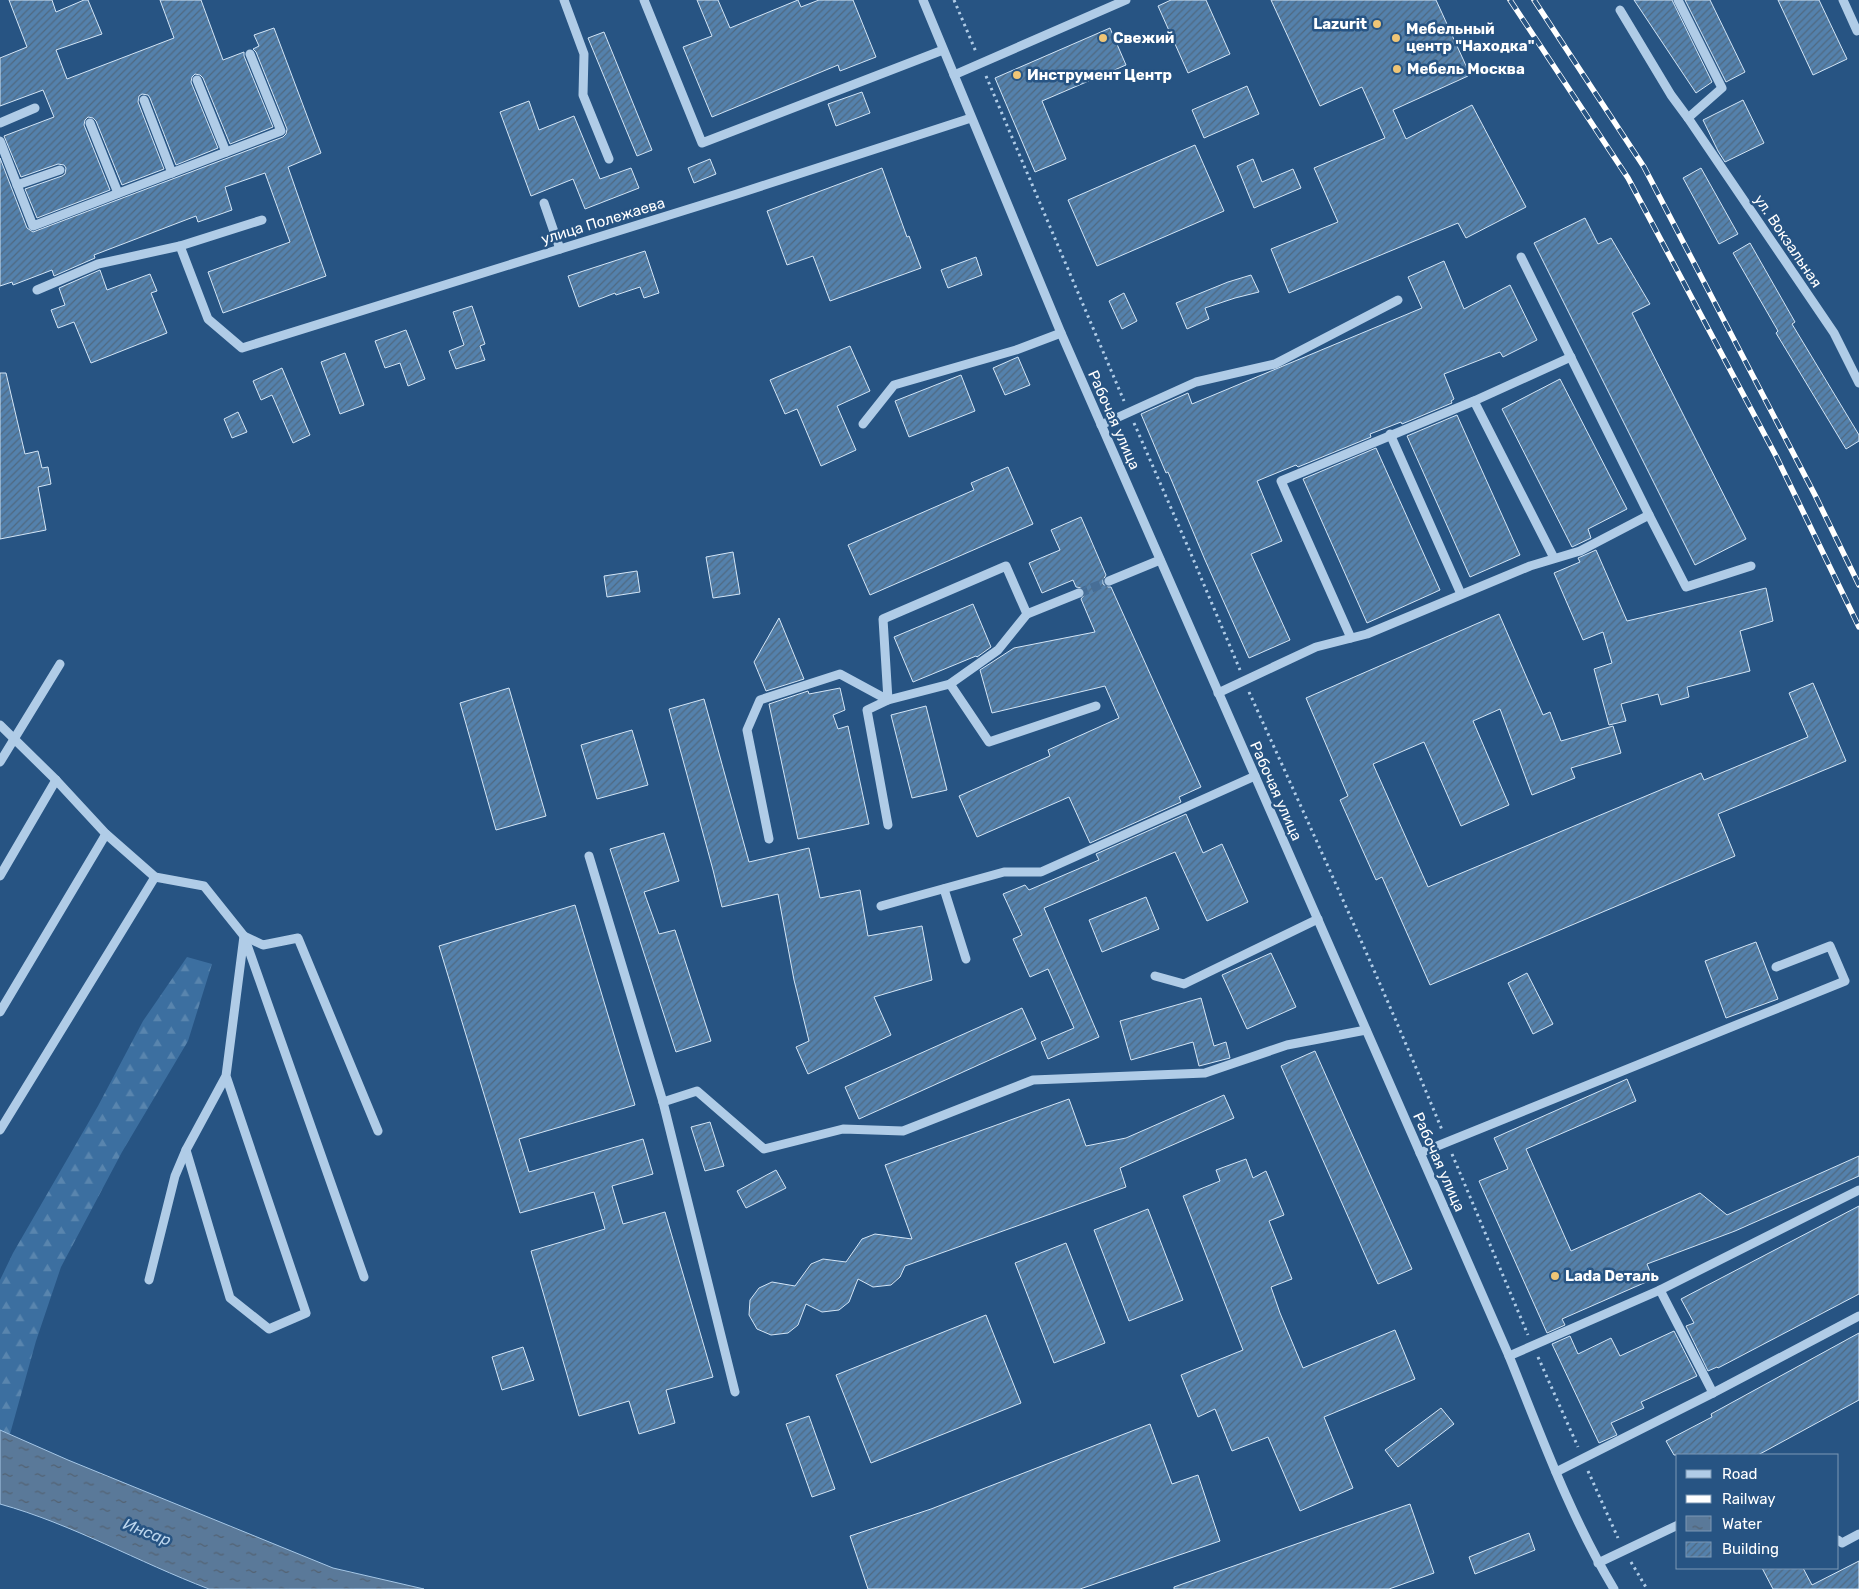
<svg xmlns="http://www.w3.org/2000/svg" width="1859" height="1589" viewBox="0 0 1859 1589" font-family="Rubik,sans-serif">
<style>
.forest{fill:url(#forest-firs)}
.water{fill:url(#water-ripples);stroke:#a5c7e7}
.building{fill:url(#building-hatch);stroke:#d3e5f6}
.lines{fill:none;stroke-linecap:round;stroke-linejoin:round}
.minor-tunnel{stroke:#476e96;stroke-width:9;stroke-dasharray:9 4.5;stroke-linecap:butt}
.path{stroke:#b0cce7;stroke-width:3;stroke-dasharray:2.5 4;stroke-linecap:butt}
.minor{stroke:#b0cce7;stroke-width:9}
.rail-casing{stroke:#fff;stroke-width:5.5}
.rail{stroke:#275483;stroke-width:4;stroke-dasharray:11;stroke-linecap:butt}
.poi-dot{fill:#efc576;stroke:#275483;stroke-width:2}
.labels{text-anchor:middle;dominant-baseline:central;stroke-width:5;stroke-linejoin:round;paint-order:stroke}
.poi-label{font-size:15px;font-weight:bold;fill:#fff;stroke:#275483;text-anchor:start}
.street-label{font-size:15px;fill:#fff;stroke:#275483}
.water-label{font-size:16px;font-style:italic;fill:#bcd6ee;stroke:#275483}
</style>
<defs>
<pattern id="forest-firs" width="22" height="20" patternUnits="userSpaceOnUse" patternTransform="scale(1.25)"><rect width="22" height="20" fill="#3c6fa0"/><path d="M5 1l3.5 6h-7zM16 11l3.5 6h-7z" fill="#5985ae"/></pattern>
<pattern id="water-ripples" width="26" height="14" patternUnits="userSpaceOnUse" patternTransform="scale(1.25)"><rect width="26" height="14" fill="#5a7999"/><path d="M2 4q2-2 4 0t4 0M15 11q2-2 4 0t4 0" fill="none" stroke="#536272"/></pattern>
<pattern id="building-hatch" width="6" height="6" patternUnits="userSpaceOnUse" patternTransform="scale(1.25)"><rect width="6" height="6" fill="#5481ac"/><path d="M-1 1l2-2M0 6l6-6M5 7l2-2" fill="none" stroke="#506981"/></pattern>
</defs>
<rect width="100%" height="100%" fill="#275483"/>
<polygon class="forest" points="187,957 212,964 188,1041 122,1152 61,1267 36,1341 10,1434 0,1430 0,1280 13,1253 98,1106 143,1021"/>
<path class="water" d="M0 1430 68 1460 333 1568 424 1589H209C138 1562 72 1524 0 1504Z"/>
<g class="building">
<polygon points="9,0 52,0 56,12 84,0 88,0 102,34 56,50 67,79 174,38 160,0 201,0 223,60 244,52 244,56 273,127 230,144 203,78 200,75 195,74 192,77 191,82 218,148 176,165 150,98 148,95 142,94 139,96 138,102 164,169 122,185 96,121 93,118 88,117 85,120 84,125 110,190 37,218 25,189 62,176 65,174 66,168 64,165 58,164 21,177 4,136 54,117 43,90 0,106 0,58 27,47"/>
<polygon points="697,0 718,0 730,28 798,0 801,7 819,0 853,0 876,57 840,71 838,65 712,117 683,47 712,36"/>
<polygon points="1171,0 1206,0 1230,54 1188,73 1158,6"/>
<polygon points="1271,0 1436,0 1468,70 1468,76 1393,110 1406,139 1472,105 1526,207 1466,238 1458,223 1289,293 1271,249 1338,222 1314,168 1385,138 1362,87 1320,106"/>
<polygon points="1634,0 1672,0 1712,82 1696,93"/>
<polygon points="1685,0 1710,0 1745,72 1726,82"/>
<polygon points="1778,0 1819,0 1847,59 1813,75"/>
<polygon points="274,28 321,153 288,167 326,276 223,313 208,272 290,242 265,173 225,187 232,210 198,222 196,216 94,255 95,258 54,276 52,270 13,285 12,282 0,286 0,158 27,228 33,232 283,137 286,134 287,129 256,52 253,49 259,46 254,35"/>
<polygon points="1110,28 1126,65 1042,101 1066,159 1035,172 995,78"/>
<polygon points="604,32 652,150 637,156 588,38"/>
<polygon points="1247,86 1259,114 1204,138 1192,110"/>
<polygon points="862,92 870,113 836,126 828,104"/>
<polygon points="1743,100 1764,143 1725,162 1718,151 1703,120"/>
<polygon points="529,101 539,130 574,116 600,179 631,168 639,188 585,209 573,179 531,196 500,112"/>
<polygon points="1195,145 1224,211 1097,266 1068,200"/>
<polygon points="710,159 716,174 694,183 688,168"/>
<polygon points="1253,159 1262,182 1293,169 1301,188 1254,208 1237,166"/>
<polygon points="882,168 907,237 909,236 921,268 830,301 813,256 787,265 767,211"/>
<polygon points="1701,168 1738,234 1719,244 1683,178"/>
<polygon points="1585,218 1598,244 1611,238 1650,304 1632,313 1746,539 1695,565 1534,243"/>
<polygon points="1750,243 1795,322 1792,324 1859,435 1859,441 1846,449 1776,333 1778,331 1733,253"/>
<polygon points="645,251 659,293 644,298 640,287 616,295 615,293 579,307 568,276"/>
<polygon points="976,257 982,275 948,288 941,270"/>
<polygon points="1444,261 1464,309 1510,285 1537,340 1503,357 1500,352 1444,374 1454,399 1451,401 1452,403 1402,424 1401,422 1370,434 1371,437 1298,467 1296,465 1257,481 1282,541 1251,554 1290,640 1249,658 1205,560 1168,472 1166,473 1141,414 1188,393 1192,404 1422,308 1408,277"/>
<polygon points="100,270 107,290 150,274 157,291 151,293 167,333 91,363 74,322 58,328 51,310 65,305 59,288"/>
<polygon points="1251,275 1259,292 1235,298 1205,308 1209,319 1187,329 1176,303 1228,282"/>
<polygon points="1124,293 1137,321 1122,329 1109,301"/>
<polygon points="472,306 485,344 480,346 485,360 456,369 449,351 464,345 453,312"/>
<polygon points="406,330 425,379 408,386 400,363 385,368 375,341"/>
<polygon points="850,346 870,391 837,406 856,450 821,466 797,409 785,414 770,380"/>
<polygon points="345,353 364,405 340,414 321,362"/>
<polygon points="1018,357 1030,385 1005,395 993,368"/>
<polygon points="282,368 310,435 293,443 272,395 261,400 253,381"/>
<polygon points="0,373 6,373 25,454 38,451 42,468 48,467 51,484 38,487 46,530 0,539"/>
<polygon points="961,375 975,411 909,437 895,401"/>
<polygon points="1560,379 1627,509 1588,529 1591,538 1572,547 1502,409"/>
<polygon points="238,412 247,432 232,438 224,419"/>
<polygon points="1457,415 1520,555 1470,577 1407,436"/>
<polygon points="1376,448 1440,590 1367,623 1303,479"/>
<polygon points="1008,467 1033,524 870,595 848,545 974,490 971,483"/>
<polygon points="1081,517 1106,575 1103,580 1103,584 1108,587 1111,587 1201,787 1179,797 1181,802 1090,843 1069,797 977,837 959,796 1050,756 1048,750 1119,718 1105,686 992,713 980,670 1014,648 1095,632 1081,599 1085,594 1083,588 1076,587 1073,580 1042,593 1029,563 1060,550 1051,530"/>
<polygon points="1596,550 1627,621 1766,588 1773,621 1740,631 1750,671 1687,687 1689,697 1661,705 1658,694 1621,704 1626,721 1609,725 1594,669 1612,663 1603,632 1583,640 1554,573 1580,562 1578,558"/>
<polygon points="733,552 740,594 713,598 706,557"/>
<polygon points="637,571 640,592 607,597 604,576"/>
<polygon points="973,604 991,647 977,657 976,656 913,682 894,637"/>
<polygon points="1499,614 1543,715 1550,712 1561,741 1613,726 1621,753 1571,768 1575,778 1532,795 1500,709 1473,721 1509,805 1461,826 1424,742 1373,764 1428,887 1701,773 1704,780 1808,737 1789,693 1813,683 1846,761 1718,814 1735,856 1430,985 1382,877 1376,880 1340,800 1348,796 1306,698"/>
<polygon points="779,618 804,679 766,691 754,662"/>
<polygon points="509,688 546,816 496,830 460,703"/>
<polygon points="840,688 845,710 833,715 838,729 848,726 869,824 798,839 769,704 808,691 809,694"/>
<polygon points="704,699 749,862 809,848 820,898 860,890 868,936 922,926 932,980 874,997 891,1035 808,1074 796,1047 809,1041 794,980 778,894 722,907 713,870 669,709"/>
<polygon points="926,706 947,790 912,798 891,715"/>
<polygon points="632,730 648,785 597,799 581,745"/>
<polygon points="1186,814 1203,853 1222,844 1248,902 1207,921 1175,852 1044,908 1099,1037 1048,1059 1041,1042 1074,1028 1048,969 1030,977 1013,939 1022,935 1003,894 1025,885 1029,890 1099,860 1096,854"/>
<polygon points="664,833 679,881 644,892 659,934 675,930 711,1041 676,1052 610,849"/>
<polygon points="1146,897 1159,929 1102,952 1089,920"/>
<polygon points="575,905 635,1105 519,1139 529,1172 643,1139 653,1174 612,1186 623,1224 665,1212 713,1377 666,1390 675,1423 639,1434 629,1401 579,1416 531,1251 605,1229 594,1192 520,1213 439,946"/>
<polygon points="1756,942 1778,999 1726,1018 1705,961"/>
<polygon points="1271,953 1296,1007 1247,1029 1222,975"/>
<polygon points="1527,973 1553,1024 1533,1034 1508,983"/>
<polygon points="1201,998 1214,1046 1226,1042 1230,1058 1199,1066 1193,1042 1131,1060 1120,1021"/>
<polygon points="1022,1008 1036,1039 859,1119 845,1087"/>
<polygon points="1315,1051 1412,1269 1378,1284 1281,1066"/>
<polygon points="1627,1079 1636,1101 1526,1149 1571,1251 1700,1193 1727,1215 1859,1156 1859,1176 1735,1231 1647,1264 1653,1279 1562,1319 1565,1325 1547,1333 1479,1181 1508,1169 1494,1138"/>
<polygon points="1224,1095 1234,1118 1120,1168 1126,1187 905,1266 900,1277 891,1285 873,1287 858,1279 849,1302 839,1310 822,1312 806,1304 798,1325 788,1333 771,1335 757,1329 749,1315 750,1300 759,1288 772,1282 795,1286 811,1264 823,1259 846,1262 862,1239 875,1234 912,1239 885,1165 1069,1099 1086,1146 1126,1138"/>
<polygon points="710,1122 724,1166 705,1171 691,1127"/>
<polygon points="1246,1159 1253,1178 1266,1171 1284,1215 1269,1221 1292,1279 1271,1287 1280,1313 1303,1368 1395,1330 1415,1379 1324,1417 1353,1488 1300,1511 1268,1437 1232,1451 1215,1409 1198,1417 1181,1375 1243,1350 1183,1196 1220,1181 1216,1170"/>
<polygon points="776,1170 786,1188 746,1208 737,1191"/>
<polygon points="1859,1206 1859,1294 1718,1368 1717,1367 1708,1371 1686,1326 1694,1323 1681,1299"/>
<polygon points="1148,1209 1183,1300 1129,1321 1094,1230"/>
<polygon points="1066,1243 1105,1343 1054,1363 1015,1263"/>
<polygon points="986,1315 1021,1403 871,1463 836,1375"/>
<polygon points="1674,1331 1697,1376 1641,1402 1644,1408 1611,1423 1617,1435 1599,1443 1552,1344 1570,1336 1578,1354 1611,1338 1620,1356"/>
<polygon points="1859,1333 1859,1400 1758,1455 1674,1455 1666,1441 1712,1417 1711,1414"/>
<polygon points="523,1347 534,1380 502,1390 492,1357"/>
<polygon points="1441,1408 1454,1424 1398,1467 1385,1450"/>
<polygon points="809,1416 835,1489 812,1497 786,1424"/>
<polygon points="1150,1424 1172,1484 1198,1475 1220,1541 1080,1589 868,1589 850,1536 931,1509"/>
<polygon points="1410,1504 1434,1573 1389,1589 1174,1589 1174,1587"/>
<polygon points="1529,1533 1535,1550 1475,1574 1469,1557"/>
<polygon points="1859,1561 1859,1589 1773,1589 1762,1568 1803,1568 1812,1585"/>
</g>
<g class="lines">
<polyline class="minor-tunnel" points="1079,593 1109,581"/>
<g class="path">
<polyline points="954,0 976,52"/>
<polyline points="986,76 1124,401"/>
<polyline points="1134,423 1191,554 1240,670"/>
<path d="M1249 692C1315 837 1381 982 1442 1130"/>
<polyline points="1452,1154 1528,1335"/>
<polyline points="1538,1357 1578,1447"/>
<polyline points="1588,1471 1618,1538"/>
<polyline points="1631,1562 1647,1589"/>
</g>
<g class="minor">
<polyline points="564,0 584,54 583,95 609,159"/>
<polyline points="644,0 702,143 943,50"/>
<path d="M923 0 1061 333 1509 1356C1541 1435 1570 1516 1614 1589"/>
<polyline points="1843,0 1857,31"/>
<polyline points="1620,10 1671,95 1688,118 1722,88 1678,0"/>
<polyline points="954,75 1126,0"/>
<polyline points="197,80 226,152"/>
<polyline points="144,100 172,173"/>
<polyline points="1688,118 1834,333 1859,383"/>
<polyline points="0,123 35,108"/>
<polyline points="90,123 118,193"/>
<polyline points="0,141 33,226 281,131 250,54"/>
<polyline points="17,185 60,170"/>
<polyline points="544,203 560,249"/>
<polyline points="180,246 208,319 242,348 737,194 971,118"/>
<polyline points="1521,257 1649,515"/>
<polyline points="37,290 98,264 180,246 262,220"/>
<polyline points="1474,401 1554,558"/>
<polyline points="863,424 894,385 1016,350 1061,333"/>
<polyline points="1101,425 1196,382 1275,364 1398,300"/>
<polyline points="1390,434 1461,594"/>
<polyline points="1109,581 1160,560"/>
<polyline points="1351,638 1281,481 1474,401 1571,357"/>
<polyline points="950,684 989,742 1096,706"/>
<polyline points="1218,693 1316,647 1367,634 1530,566 1580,551 1649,515 1686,587 1751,566"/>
<polyline points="0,725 56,780 106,834 155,877 204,886 244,936 263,945 298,938 378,1131"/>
<polyline points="0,762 60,664"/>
<polyline points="888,825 867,710 888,700 883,619 1006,566 1027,614 1079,593"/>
<polyline points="769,839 747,730 760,700 840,674 888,700 950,684 998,650 1027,614"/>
<polyline points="589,856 663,1102 735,1392"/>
<polyline points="0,876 56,780"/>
<polyline points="944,889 966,959"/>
<polyline points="881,906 1004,872 1041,872 1255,776"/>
<polyline points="245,939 364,1277"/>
<polyline points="1155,976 1184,984 1318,919"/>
<polyline points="0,1012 106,834"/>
<polyline points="226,1076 186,1150 230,1298 269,1329 306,1313 226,1076 244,936"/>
<polyline points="663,1102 697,1091 764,1149 843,1129 903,1131 1033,1080 1205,1073 1287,1045 1366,1030"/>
<polyline points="0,1130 155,877"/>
<polyline points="1420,1153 1845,981 1830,946 1776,967"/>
<polyline points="149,1280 175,1176 186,1150"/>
<polyline points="1660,1290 1713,1393"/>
<polyline points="1509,1356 1660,1290 1859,1190"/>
<polyline points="1556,1472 1713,1393 1859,1316"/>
<polyline points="1838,1540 1842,1543 1859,1534"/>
<polyline points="1598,1563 1678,1525"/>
</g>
<g class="rail-casing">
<g id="rail">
<polyline points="1510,0 1628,178 1776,456 1859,627"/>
<polyline points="1534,0 1644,167 1815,495 1859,585"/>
</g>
</g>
<use href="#rail" class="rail"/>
</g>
<g class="poi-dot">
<circle cx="1377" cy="24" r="5"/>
<circle cx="1103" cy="38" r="5"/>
<circle cx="1396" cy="38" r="5"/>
<circle cx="1397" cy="69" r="5"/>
<circle cx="1017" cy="75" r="5"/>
<circle cx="1555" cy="1276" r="5"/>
</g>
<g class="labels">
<g class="poi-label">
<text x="1367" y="24" text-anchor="end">Lazurit</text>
<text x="1406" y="29">Мебельный<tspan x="1406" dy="17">центр "Находка"</tspan></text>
<text x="1113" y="38">Свежий</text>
<text x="1407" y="69">Мебель Москва</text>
<text x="1027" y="75">Инструмент Центр</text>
<text x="1565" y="1276">Lada Dеталь</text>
</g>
<g class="street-label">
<text transform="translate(603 221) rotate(-17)">улица Полежаева</text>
<text transform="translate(1788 241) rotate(56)">ул. Вокзальная</text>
<text transform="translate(1114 420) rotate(66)">Рабочая улица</text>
<text transform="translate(1276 791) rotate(66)">Рабочая улица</text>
<text transform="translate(1439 1162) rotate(66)">Рабочая улица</text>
</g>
<g class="water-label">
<text transform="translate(147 1532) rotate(21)">Инсар</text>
</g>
</g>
<rect x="1676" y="1454" width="162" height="115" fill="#275483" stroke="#7d98b5"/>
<rect x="1686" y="1470" width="25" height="8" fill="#b0cce7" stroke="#7d98b5"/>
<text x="1722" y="1479" font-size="15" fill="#ffffff">Road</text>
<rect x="1686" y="1495" width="25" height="8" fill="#ffffff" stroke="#7d98b5"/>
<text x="1722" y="1504" font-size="15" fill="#ffffff">Railway</text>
<rect x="1686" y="1516" width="25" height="15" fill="url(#water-ripples)" stroke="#7d98b5"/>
<text x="1722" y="1529" font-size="15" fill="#ffffff">Water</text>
<rect x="1686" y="1542" width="25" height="15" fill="url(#building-hatch)" stroke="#7d98b5"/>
<text x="1722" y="1554" font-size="15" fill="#ffffff">Building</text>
</svg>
